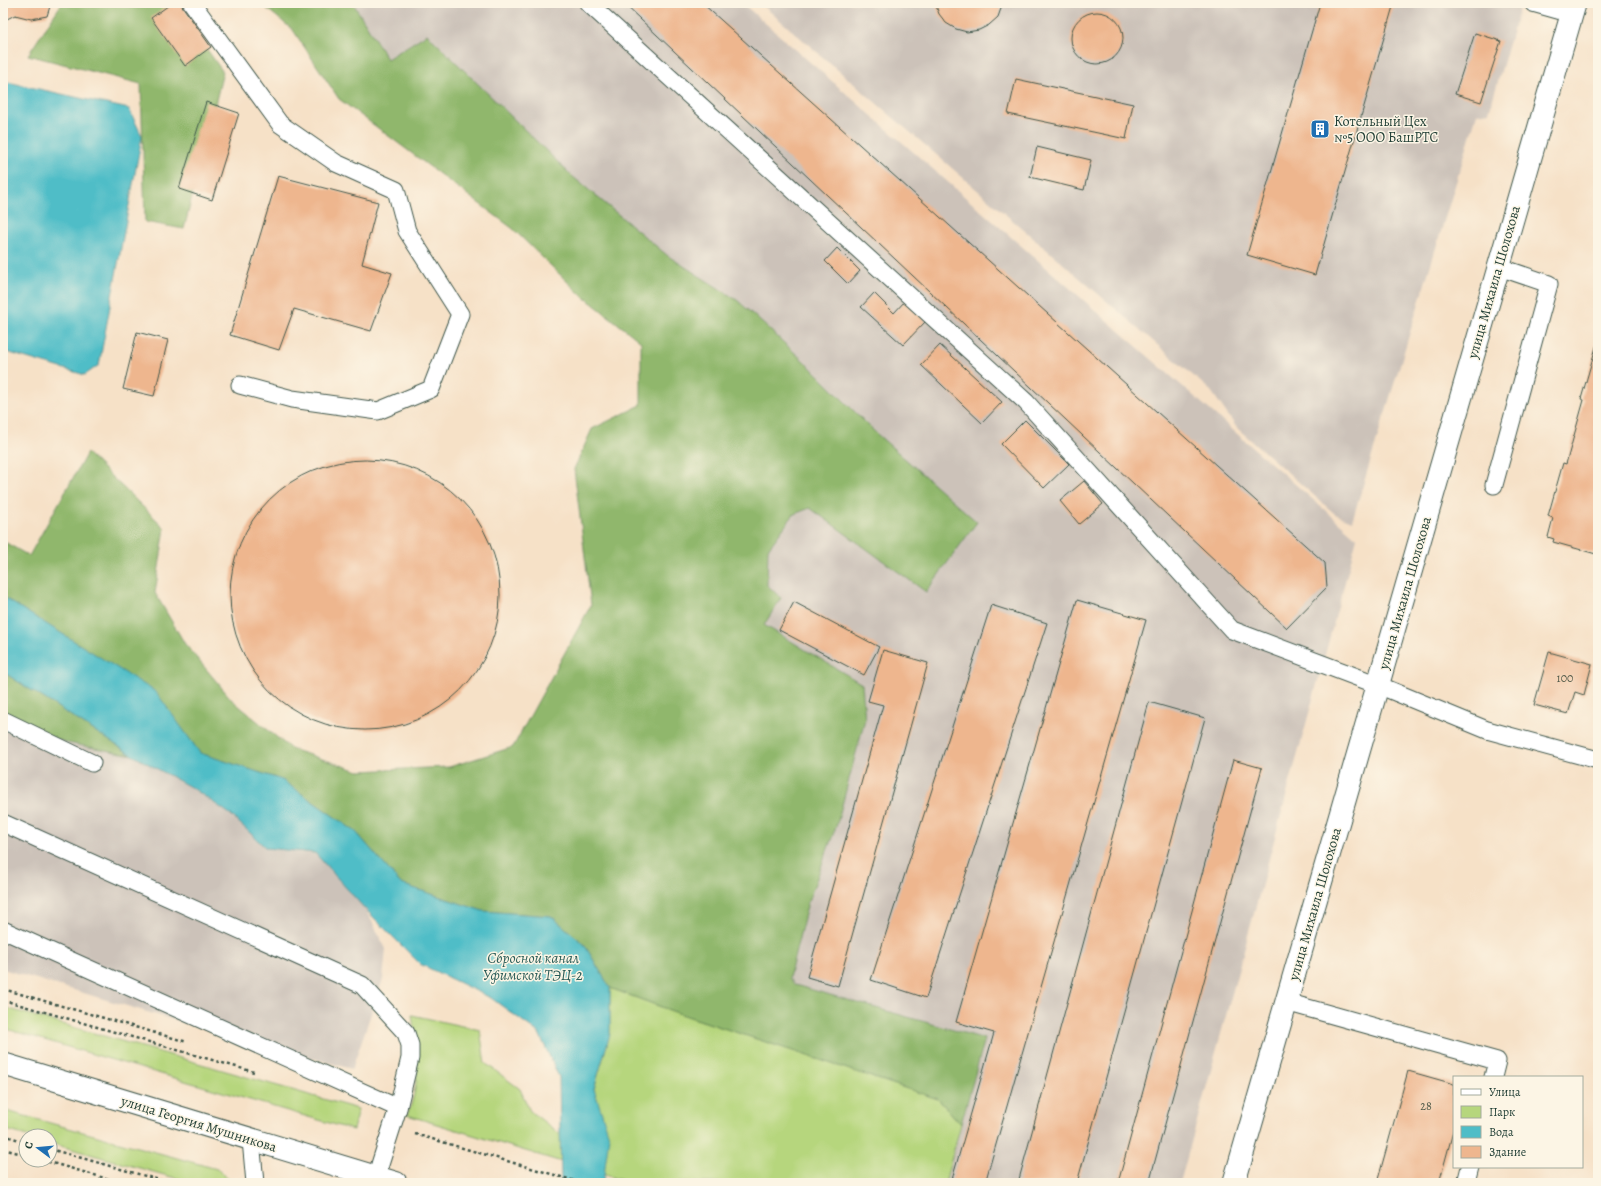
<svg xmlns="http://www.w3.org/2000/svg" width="1601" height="1186" viewBox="0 0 1601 1186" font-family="Alegreya,serif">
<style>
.industrial{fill:#ccc2b9}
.green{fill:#b6d67d;stroke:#6a8a58}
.forest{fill:#90b76c;stroke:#587a50}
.water{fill:#4fbdc7;stroke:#377d7e}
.building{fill:#eeb68e}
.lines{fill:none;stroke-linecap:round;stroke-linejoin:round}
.service-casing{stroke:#3f564a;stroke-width:19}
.minor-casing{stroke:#3f564a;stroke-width:24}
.path{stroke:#3f564a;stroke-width:2.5;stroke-dasharray:3 3;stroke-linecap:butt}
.service{stroke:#fff;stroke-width:17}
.minor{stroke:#fff;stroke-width:22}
.labels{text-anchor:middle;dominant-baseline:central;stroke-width:3;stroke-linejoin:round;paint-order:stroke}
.number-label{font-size:12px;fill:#535b4a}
.poi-label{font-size:14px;fill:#1f3d34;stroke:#fcf5e5;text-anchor:start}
.street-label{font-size:14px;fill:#1f3d34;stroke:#fcf5e5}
.water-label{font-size:15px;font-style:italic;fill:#2b5d59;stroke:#fcf5e5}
</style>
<rect width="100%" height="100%" fill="#fcf5e5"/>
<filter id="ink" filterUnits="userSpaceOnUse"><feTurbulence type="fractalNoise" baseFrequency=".025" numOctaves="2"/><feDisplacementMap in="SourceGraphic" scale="8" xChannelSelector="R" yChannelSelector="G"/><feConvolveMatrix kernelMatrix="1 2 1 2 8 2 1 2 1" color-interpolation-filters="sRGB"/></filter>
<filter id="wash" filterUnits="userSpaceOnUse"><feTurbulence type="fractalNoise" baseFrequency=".012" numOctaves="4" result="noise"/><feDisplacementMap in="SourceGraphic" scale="16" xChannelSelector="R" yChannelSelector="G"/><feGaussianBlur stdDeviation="0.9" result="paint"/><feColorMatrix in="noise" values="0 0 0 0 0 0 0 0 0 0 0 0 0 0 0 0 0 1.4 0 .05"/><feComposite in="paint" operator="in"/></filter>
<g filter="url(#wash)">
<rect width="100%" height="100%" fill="#f6e1c7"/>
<g class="industrial">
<polygon points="353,3 742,3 1357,538 1180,1183 945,1183 985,1039 795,985 789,978 808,902 837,824 865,719 862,684 764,626 780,598 767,585 768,549 794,514 810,508 926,592 878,435 807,364 737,300 668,256 572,176 427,34 387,59"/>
<polygon points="760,3 1521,3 1489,112 1477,114 1352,521 1335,514 1237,428 1211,391"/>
<polygon points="3,721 68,743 132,755 193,789 230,814 266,848 315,853 366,910 386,949 383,979 352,1069 184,1023 3,969"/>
</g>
<g class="green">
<path d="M610 988 675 1012 938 1099 961 1124 945 1183H631L407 1115C422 1081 417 1050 412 1015L480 1030 485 1063 520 1089 530 1111 560 1134 603 1119 594 1089 610 1034Z"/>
<polygon points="3,1007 358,1109 353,1130 3,1028"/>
<polygon points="3,1110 217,1169 233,1183 193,1183 50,1143 50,1136 27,1136 3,1129"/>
</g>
<g class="forest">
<polygon points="62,3 174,3 223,72 184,229 145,222 141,84 28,55"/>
<polygon points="260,3 353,3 387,59 427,34 572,176 668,256 737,300 807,364 878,435 977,522 926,592 810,508 794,514 768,549 767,585 781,598 764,625 862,684 865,719 837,824 808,902 789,978 795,985 985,1039 961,1124 938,1099 675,1012 610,988 584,944 551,916 483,911 401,884 356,832 282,780 200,753 155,692 3,597 3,541 29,556 87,453 165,528 155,593 185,644 232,700 291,749 359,771 449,767 513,747 591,605 574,469 592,429 641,405 641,342 578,292 512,228 339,99 293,30"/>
<polygon points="3,672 132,755 68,743 3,721"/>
</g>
<g class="water">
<polygon points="3,81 129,109 142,136 99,365 85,375 3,351"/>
<polygon points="3,597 156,692 200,753 282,780 356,832 401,884 483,911 551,916 584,944 610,988 610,1034 594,1089 609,1136 603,1183 561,1183 559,1077 539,1033 491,998 420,964 366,910 315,853 266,848 230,814 194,789 132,755 3,672"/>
</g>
<g id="blocks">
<g class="building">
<polygon points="3,3 51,3 47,16 31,19 15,15 3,21"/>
<polygon points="172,3 180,3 211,47 185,66 151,18"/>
<polygon points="623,3 702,3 1325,563 1327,587 1287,628"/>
<polygon points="935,3 1003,3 998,17 989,25 979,30 967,32 956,29 946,23 939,14"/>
<polygon points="1320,3 1394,3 1315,275 1247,255"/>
<circle cx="1097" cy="38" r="26"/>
<polygon points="1475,33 1501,41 1481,102 1455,94"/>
<polygon points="1016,79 1133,104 1126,139 1008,114"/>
<polygon points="206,102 239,113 212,200 179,189"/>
<polygon points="1037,147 1091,160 1084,190 1030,177"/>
<polygon points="278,176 378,202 362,264 392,273 371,331 294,309 279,350 230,335"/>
<polygon points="837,248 860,271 848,284 825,261"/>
<polygon points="874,293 894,313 905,301 926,321 903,345 861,307"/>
<polygon points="137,332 168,340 154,396 123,389"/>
<polygon points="1598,340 1598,547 1596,554 1553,542 1554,539 1548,537 1553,518 1548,516 1563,463 1566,464 1584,400 1581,399"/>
<polygon points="940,345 1002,402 982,423 921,365"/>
<polygon points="1025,420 1069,464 1044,488 1001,444"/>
<circle cx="365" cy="595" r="135"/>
<polygon points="1084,481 1103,504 1079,524 1060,501"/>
<polygon points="1077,600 1146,620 985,1183 951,1183 994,1033 956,1022"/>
<polygon points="794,602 879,647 864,675 779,630"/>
<polygon points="991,605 1047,623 926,998 871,980"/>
<polygon points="883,650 928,663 838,986 807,977 883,705 868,701"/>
<polygon points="1549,652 1592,664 1584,695 1575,692 1568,714 1534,705"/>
<polygon points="1149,702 1205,718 1077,1183 1018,1183"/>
<polygon points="1233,760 1262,768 1149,1183 1118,1183"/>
<polygon points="1408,1071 1454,1084 1454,1128 1439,1183 1377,1183"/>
</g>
</g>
</g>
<g filter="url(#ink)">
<use href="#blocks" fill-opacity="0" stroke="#3f564a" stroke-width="1"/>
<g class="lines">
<g class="service-casing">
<g id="service">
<polyline points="192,3 280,124 336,163 396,190 407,231 460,314 431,389 378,411 292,399 240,385"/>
<polyline points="588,3 1026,402 1232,630 1378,685 1487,730 1598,760"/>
<polyline points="1533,3 1572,14"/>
<polyline points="1494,485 1549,284 1499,267"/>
<polyline points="3,720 92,763"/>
<polyline points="3,823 362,985 406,1033 410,1045 410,1058 398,1108 3,930"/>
<polyline points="1286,1002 1497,1061 1493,1077"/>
<polyline points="251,1140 255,1183"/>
<polyline points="376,1177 398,1108"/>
<polyline points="1466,1183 1470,1167"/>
</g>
</g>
<g class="minor-casing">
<g id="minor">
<polyline points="3,1064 396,1183"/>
<polyline points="1234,1183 1575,3"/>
</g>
</g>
<g class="path">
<polyline points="3,989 187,1042"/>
<polyline points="3,1000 254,1072"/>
<polyline points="415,1134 582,1183"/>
<polyline points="3,1135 26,1142"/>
<polyline points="3,1149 26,1155"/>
<polyline points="50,1149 170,1183"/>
<polyline points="42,1160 122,1183"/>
</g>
<use href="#service" class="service"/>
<use href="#minor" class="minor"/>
</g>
</g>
<defs>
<g id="building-square" transform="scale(1)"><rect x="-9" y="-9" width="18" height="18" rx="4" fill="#1f6fb2" stroke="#fcf5e5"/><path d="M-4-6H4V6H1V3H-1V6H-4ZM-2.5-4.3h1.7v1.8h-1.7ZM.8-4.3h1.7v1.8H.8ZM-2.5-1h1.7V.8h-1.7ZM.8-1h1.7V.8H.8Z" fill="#fff"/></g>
</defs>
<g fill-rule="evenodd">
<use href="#building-square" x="1320" y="129"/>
</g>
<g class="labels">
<g class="number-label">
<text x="1565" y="678">100</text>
<text x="1426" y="1106">28</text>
</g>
<g class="poi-label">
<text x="1334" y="121">Котельный Цех<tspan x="1334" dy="16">№5 ООО БашРТС</tspan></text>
</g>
<g class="street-label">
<text transform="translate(1494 282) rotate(-74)">улица Михаила Шолохова</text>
<text transform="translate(1405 593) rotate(-74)">улица Михаила Шолохова</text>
<text transform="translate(1315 904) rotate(-74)">улица Михаила Шолохова</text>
<text transform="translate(199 1124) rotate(17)">улица Георгия Мушникова</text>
</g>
<g class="water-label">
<text x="533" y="958">Сбросной канал<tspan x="533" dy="17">Уфимской ТЭЦ-2</tspan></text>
</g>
</g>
<rect width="1601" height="1186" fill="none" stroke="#fcf5e5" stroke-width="16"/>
<rect x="1453" y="1076" width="130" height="92" fill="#fcf5e5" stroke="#a4ab9e"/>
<rect x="1461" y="1089" width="20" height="6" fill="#ffffff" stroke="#a4ab9e"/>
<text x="1489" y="1096" font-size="12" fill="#1f3d34">Улица</text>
<rect x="1461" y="1106" width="20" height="12" fill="#b6d67d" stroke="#a4ab9e"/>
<text x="1489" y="1116" font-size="12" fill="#1f3d34">Парк</text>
<rect x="1461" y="1126" width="20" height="12" fill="#4fbdc7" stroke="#a4ab9e"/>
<text x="1489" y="1136" font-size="12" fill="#1f3d34">Вода</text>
<rect x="1461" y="1146" width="20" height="12" fill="#eeb68e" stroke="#a4ab9e"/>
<text x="1489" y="1156" font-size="12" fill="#1f3d34">Здание</text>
<g transform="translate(38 1148) rotate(286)"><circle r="19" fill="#fcf5e5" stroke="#a4ab9e"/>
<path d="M0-3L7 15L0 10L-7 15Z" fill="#1f6fb2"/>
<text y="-6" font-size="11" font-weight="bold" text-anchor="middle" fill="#1f3d34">С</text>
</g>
</svg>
